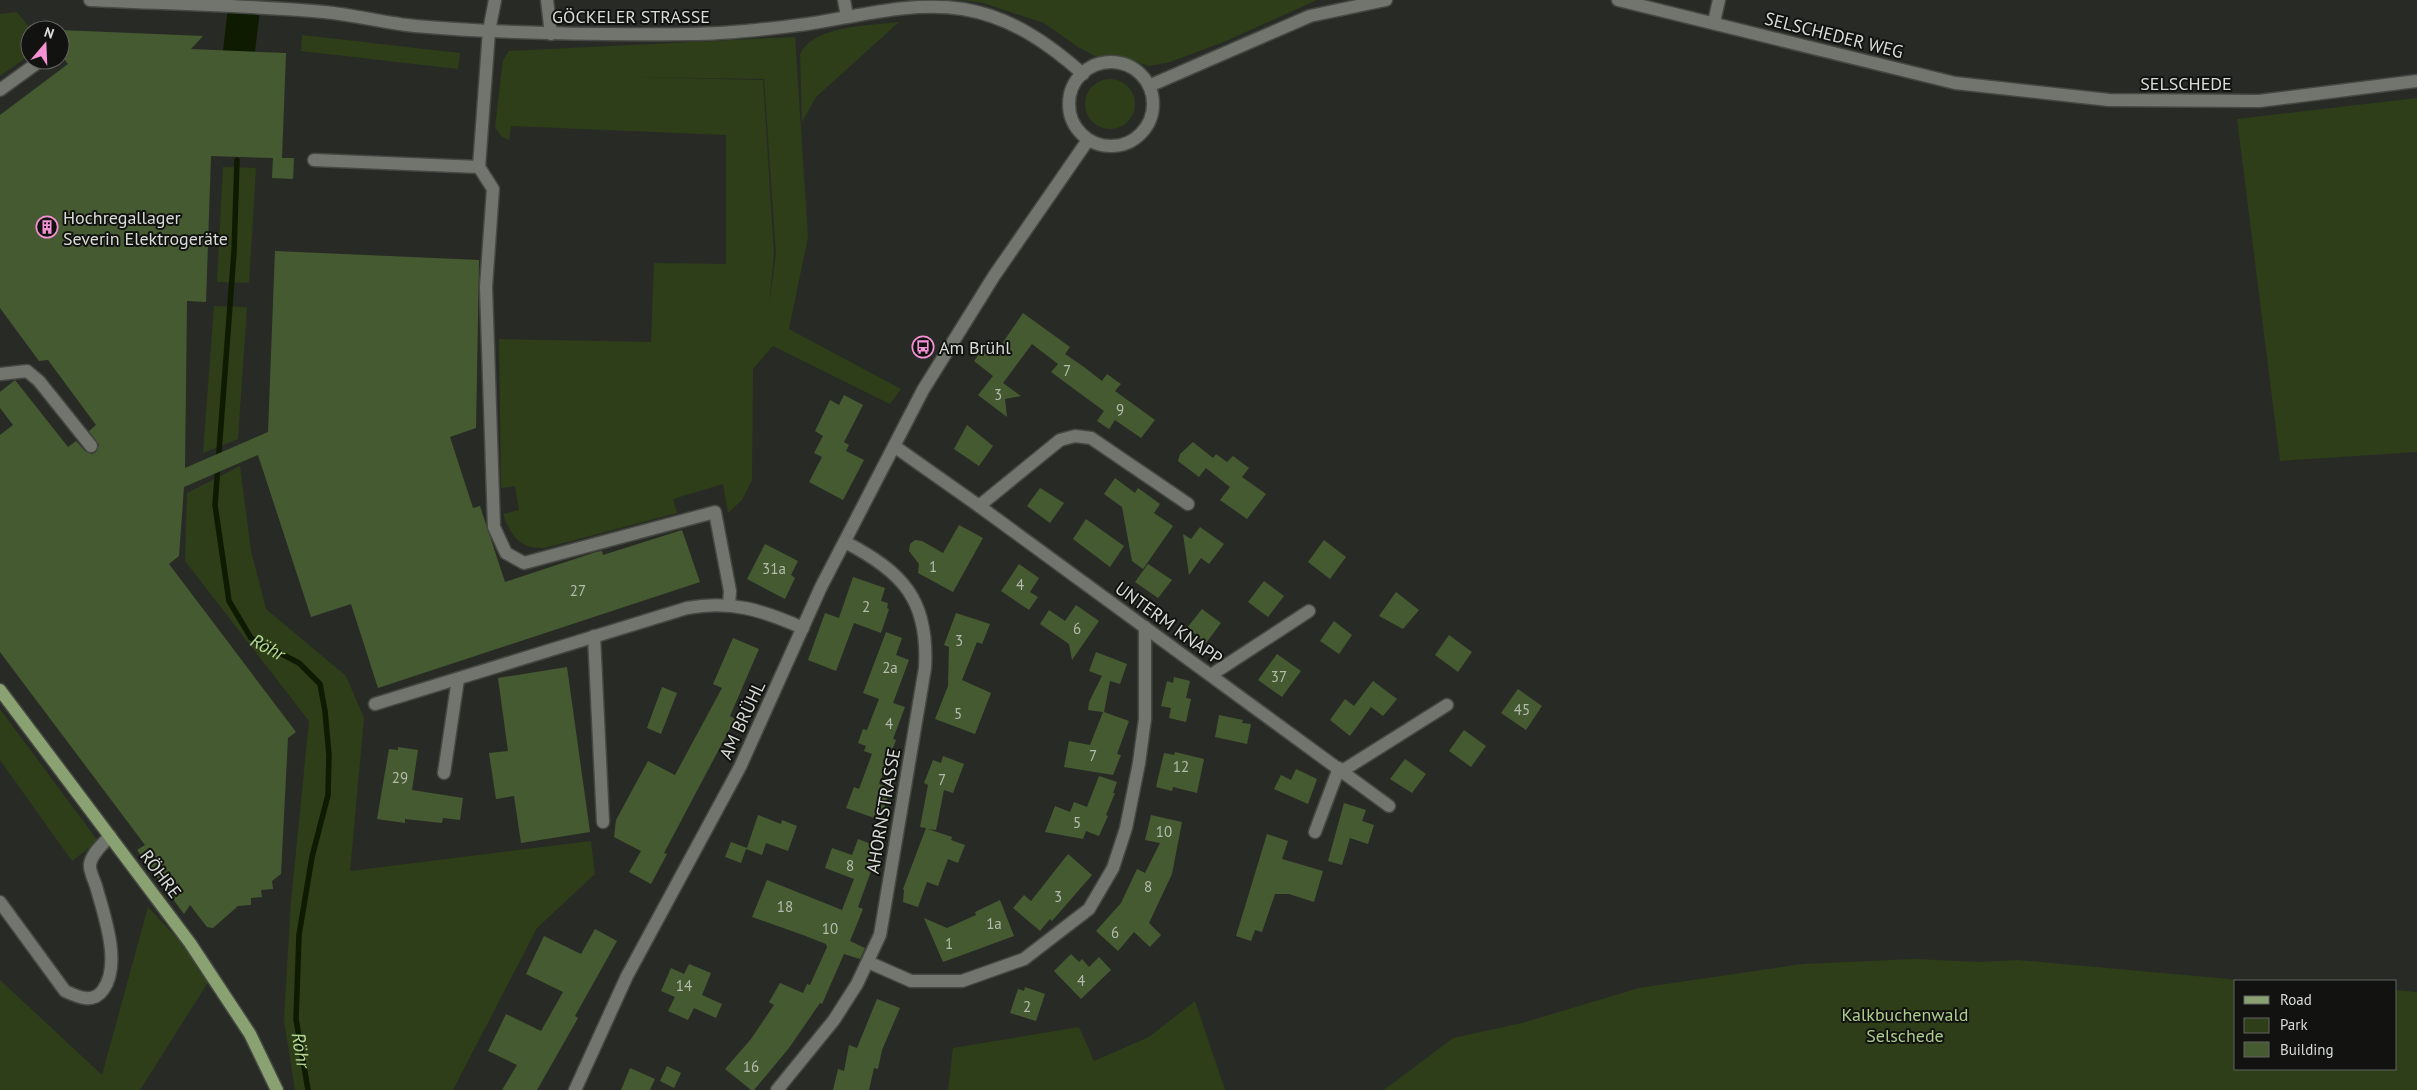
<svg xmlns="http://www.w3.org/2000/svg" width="2417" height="1090" viewBox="0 0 2417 1090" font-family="'PT Sans',sans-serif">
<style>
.green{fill:#2d3e19;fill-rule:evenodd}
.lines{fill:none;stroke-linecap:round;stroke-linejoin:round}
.stream{stroke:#0e1b01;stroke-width:5.5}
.river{stroke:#0e1b01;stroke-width:32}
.building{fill:#465a32}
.minor-casing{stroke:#454842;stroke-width:15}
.major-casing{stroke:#454842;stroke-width:15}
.minor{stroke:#71756d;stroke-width:12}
.major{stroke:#8aa272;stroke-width:12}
.labels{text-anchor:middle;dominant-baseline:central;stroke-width:4;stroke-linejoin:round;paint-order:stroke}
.number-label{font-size:15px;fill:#b4bcae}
.street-label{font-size:18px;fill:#d9dcd7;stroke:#121310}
.poi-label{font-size:18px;fill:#d9dcd7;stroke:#121310;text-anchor:start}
.park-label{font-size:18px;fill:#adce8c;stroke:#121310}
.water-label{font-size:19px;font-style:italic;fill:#b6d895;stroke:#121310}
</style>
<rect width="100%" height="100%" fill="#282b25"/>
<g class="green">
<polygon points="963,0 1317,0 1226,41 1170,62 1149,66 1119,56 1095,56 1078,47 1044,23 983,3"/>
<polygon points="17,12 31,30 30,55 0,76 0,14"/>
<path d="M899 22 816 97 802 122 800 54C814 25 870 26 899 22Z"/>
<polygon points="302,35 460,53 458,69 301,51"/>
<path d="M795 37 808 237 789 329 901 389 890 404 773 346 753 369 752 480 742 500 728 513 723 484 673 499 677 513 544 548C520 549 511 536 503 514L519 510 515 486 501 488 499 339 651 342 654 263 726 264V135L511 126 509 140 501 136 495 127 503 60 509 51ZM631 77 764 79 776 254 769 306 774 254 763 80Z"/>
<circle cx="1110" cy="104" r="25"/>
<polygon points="2417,98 2417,452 2280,461 2237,119"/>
<polygon points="223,167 256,168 249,283 217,282"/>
<polygon points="214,306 247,307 238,439 203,453"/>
<polygon points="240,466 251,551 266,609 346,676 364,718 350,871 591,841 595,874 537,928 453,1090 295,1090 284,1020 291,901 309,721 185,561 187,493"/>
<polygon points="0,709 98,841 72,861 0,760"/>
<polygon points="148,907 212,976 140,1090 0,1090 0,980 102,1075"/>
<polygon points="1915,959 1980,962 2017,960 2251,981 2236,981 2236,1069 2396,1069 2396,990 2417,992 2417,1090 1384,1090 1453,1038 1522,1023 1639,988 1802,964"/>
<polygon points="1195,1001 1225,1090 948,1090 953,1048 1079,1027 1094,1061 1149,1037"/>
</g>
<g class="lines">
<path class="stream" id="s1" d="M237 160 234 252 215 505 229 601 251 638 299 663 320 684 325 711 329 755 328 795 312 857 299 935 296 1019 308 1090"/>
<polyline class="river" points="239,51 245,0"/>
</g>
<g class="building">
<polygon points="60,30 203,36 191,49 286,53 282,158 294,158 293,179 272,178 273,158 211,156 206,302 187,301 185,468 268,432 275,251 479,260 476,428 450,437 473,508 480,506 505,582 596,552 602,551 603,555 682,530 700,582 378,688 351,604 311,617 258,455 184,487 179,556 169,564 296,732 288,738 281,874 272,881 273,889 261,890 262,897 251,898 251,905 238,906 213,928 207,927 190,905 184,914 137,850 145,845 0,652 0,435 13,425 0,408 0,392 15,380 68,447 76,441 85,451 92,454 96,452 99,445 89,431 96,425 48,360 39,361 0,308 0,115 68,64 60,54"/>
<polygon points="1023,313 1070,347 1065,354 1084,367 1102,381 1107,374 1121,384 1115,391 1155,420 1141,438 1115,420 1109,429 1097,421 1104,411 1051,372 1058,364 1032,344 1003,383 1021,396 1005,399 1007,417 978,395 993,376 974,361 985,346 995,354"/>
<polygon points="844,395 863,405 844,442 849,445 846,451 864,460 843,500 809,482 822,457 814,453 823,436 815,431 830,400 839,405"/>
<polygon points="967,425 993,446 979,466 954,449"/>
<polygon points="1193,442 1213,458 1216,454 1227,462 1233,456 1249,468 1242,477 1266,494 1247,519 1220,500 1230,487 1206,468 1199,477 1178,461 1180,454"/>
<polygon points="1115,478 1135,493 1138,488 1160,504 1154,513 1173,526 1143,569 1132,561 1122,507 1104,494"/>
<polygon points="1040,488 1064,503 1050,523 1027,506"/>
<polygon points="1086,519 1124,546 1110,567 1073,539"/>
<polygon points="959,525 983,538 953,592 918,573 919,564 909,551 910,544 915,540 922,541 943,553"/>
<polygon points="1200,527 1224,544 1209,564 1201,558 1189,575 1183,534 1191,539"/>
<polygon points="1324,540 1346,557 1330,579 1308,562"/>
<polygon points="765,544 798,561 791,575 795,578 785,599 747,579"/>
<polygon points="1019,564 1039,578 1030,592 1038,597 1029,610 1001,591"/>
<polygon points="1148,564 1172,580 1158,598 1135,582"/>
<polygon points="853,577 885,588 881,601 888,603 887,608 889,609 881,633 854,623 836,671 808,660 825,613 839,618"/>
<polygon points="1264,581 1284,596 1268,617 1248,602"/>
<polygon points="1396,592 1419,610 1403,629 1379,616"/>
<polygon points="1076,605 1099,621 1072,660 1069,644 1040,624 1049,610 1065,621"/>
<polygon points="1202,609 1221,623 1206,643 1187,628"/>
<polygon points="956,613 990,624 982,644 977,642 962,680 991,693 975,734 935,719 948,686 949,647 944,645"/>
<polygon points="1334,621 1352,635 1339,654 1320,641"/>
<polygon points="886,632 902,638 896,655 909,660 893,703 905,707 893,739 896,740 879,784 891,788 880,820 846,808 854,787 859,789 872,754 864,751 866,746 858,743 863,729 867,730 879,699 863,693"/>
<polygon points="1449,635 1472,652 1458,672 1435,655"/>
<polygon points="733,638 759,649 730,716 735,719 664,853 667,854 651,884 629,872 641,851 614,837 616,820 648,761 675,775 722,688 713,684"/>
<polygon points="1096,652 1127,664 1120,684 1110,681 1104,712 1129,721 1117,754 1121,755 1113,775 1064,767 1069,741 1090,745 1103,712 1088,710 1089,702 1102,676 1089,671"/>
<polygon points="1277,654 1301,671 1282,697 1258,680"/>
<polygon points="567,667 590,832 521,843 514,796 496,799 489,753 508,751 498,678"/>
<polygon points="1174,677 1190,681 1186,698 1191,699 1186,722 1169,718 1171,708 1161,706 1167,681 1173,683"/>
<polygon points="1373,681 1397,699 1383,716 1371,707 1350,736 1330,720 1345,699 1354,706"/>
<polygon points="662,687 677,693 661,734 647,728"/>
<polygon points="1518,689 1542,706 1526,730 1501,713"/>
<polygon points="1219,715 1243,720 1242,723 1251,724 1247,744 1215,737"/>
<polygon points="1464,730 1486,746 1471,767 1449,751"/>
<polygon points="398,747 418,750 412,790 463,798 460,820 443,818 442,823 405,819 405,823 377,819 389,749 398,750"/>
<polygon points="1175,752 1204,759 1197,793 1173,787 1172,791 1156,787 1164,753 1174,755"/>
<polygon points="943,756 964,764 953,793 944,790 936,830 928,829 952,837 951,840 965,845 958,863 948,859 938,886 927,882 918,907 903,902 904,890 903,889 926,828 920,827 928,785 924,783 933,760 941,763"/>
<polygon points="1405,759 1426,774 1412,793 1390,779"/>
<polygon points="1296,769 1317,779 1308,804 1274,789 1281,775 1291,780"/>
<polygon points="1099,776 1117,782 1113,793 1115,793 1106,815 1108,816 1099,836 1086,831 1083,839 1045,832 1055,806 1070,812 1074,802 1087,807"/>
<polygon points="1344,803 1366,810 1362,821 1374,825 1368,844 1350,838 1342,865 1328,861"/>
<polygon points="758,815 781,824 782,820 797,826 788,851 766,843 762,855 746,849 741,863 725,857 731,842 747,848"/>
<polygon points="1151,815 1182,822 1172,874 1149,923 1161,935 1150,947 1134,932 1118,951 1096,931 1121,903 1137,869 1145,873 1160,843 1145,840"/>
<polygon points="1267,834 1288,841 1282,859 1323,871 1314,902 1289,894 1275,894 1262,932 1255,930 1251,941 1236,936"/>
<polygon points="858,839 874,845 868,861 874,863 858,907 863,909 850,941 865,948 860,959 844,954 822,1004 820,1003 789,1048 754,1090 751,1090 725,1069 751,1039 774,1005 769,1002 780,983 803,993 807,984 810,985 827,947 826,944 803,935 752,917 767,880 842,910 854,879 825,868 832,848 852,855"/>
<polygon points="1068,854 1092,875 1052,921 1050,919 1040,931 1013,908 1024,895 1031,901"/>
<polygon points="1000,900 1014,936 943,962 924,918 947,928 976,915 975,912"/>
<polygon points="595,929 617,941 575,1016 578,1018 537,1090 502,1090 517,1065 488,1051 506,1014 541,1031 563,992 526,974 544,936 581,954"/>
<polygon points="1071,954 1079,962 1082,959 1089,967 1099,957 1111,970 1081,999 1054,971"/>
<polygon points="689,964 711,973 702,995 722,1004 716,1018 694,1008 688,1020 668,1011 675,997 661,991 671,968 684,974"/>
<polygon points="1025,987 1045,994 1036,1021 1010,1013 1018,989 1024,991"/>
<polygon points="877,999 900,1008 882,1050 878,1069 874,1068 869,1090 833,1090 838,1069 844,1071 849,1045 857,1048"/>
<polygon points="667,1066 681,1073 674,1088 660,1081"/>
<polygon points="630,1068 655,1079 650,1090 621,1090"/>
</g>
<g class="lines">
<g class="minor-casing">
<g id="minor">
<path d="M90 0C168 4 247 5 324 12 355 15 385 23 415 26 507 34 599 35 690 34 729 34 769 29 807 24 860 16 910 1 963 9 1011 17 1048 43 1083 74"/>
<polyline points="547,0 551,34"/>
<polyline points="844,0 847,16"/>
<polyline points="1618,0 1955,83 2109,100 2259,101 2417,81"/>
<polyline points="1714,22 1719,0"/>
<circle cx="1111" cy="104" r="42"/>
<polyline points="1149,86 1310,16 1386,0"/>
<polyline points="0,90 40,61"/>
<polyline points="314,160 479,167 489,31 495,0"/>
<polyline points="479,167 493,189 486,287 494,527 506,553 524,563 715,512 730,591 729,605"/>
<polyline points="0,374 27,371 39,381 91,446"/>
<polyline points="894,446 979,506 1389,806"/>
<polyline points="979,506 1060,440 1075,436 1091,438 1188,504"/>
<polyline points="594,636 603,822"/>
<polyline points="1211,675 1309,611"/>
<path d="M375 704 687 608C731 600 762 610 803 628"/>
<polyline points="1342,771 1447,705"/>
<polyline points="444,773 458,679"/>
<polyline points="1315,832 1339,768"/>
<path d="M0 902 65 991C78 997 93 1004 103 990 122 964 104 915 96 886 94 880 89 870 90 864 92 853 103 844 110 836"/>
<polyline points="868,962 911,981 962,981 1024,959 1089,909 1113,868 1126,828 1139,763 1145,719 1145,627"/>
<polyline points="575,1090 627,976 740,767 821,587 923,390 994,276 1088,140"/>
<path d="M777 1090 834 1020 857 984 880 935 925 668C929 600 903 572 845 542"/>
</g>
</g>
<g class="major-casing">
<polyline id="major" points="0,690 190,943 250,1034 277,1090"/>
</g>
<use href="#minor" class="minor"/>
<use href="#major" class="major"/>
</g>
<defs>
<g id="building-ring" transform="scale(1.125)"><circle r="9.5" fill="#121310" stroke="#f491d4" stroke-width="1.5"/><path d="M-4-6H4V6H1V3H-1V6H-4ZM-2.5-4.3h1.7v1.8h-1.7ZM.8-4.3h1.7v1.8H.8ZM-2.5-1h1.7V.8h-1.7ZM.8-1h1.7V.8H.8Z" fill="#f491d4"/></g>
<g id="bus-ring" transform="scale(1.125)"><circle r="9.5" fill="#121310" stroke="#f491d4" stroke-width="1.5"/><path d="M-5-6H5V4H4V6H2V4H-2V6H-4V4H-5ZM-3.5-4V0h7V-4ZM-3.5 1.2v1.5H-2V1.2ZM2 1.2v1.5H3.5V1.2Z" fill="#f491d4"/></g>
</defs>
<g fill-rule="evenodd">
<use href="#building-ring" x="47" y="227"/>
<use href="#bus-ring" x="923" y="347"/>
</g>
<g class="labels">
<g class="number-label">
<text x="1067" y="370">7</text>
<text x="998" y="394">3</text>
<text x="1120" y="409">9</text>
<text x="933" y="566">1</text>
<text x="774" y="568">31a</text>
<text x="1020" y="584">4</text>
<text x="578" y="590">27</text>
<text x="866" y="606">2</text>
<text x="1077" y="628">6</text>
<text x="959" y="640">3</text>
<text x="890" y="667">2a</text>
<text x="1279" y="676">37</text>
<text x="1522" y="709">45</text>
<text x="958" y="713">5</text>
<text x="889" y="723">4</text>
<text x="1093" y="755">7</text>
<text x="1181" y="766">12</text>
<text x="400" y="777">29</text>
<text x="942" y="779">7</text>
<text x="1077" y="822">5</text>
<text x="1164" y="831">10</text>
<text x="850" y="865">8</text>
<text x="1148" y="886">8</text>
<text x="1058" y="896">3</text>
<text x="785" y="906">18</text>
<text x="994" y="923">1a</text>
<text x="830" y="928">10</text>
<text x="1115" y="932">6</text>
<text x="949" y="943">1</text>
<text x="1081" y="980">4</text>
<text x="684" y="985">14</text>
<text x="1027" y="1006">2</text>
<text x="751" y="1066">16</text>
</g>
<g class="street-label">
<text x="631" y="16">GÖCKELER STRASSE</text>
<text transform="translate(1834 35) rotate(14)">SELSCHEDER WEG</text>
<text x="2186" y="83">SELSCHEDE</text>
<text transform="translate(1169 623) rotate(36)">UNTERM KNAPP</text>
<text transform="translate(742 720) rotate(-65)">AM BRÜHL</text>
<text transform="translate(883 811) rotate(-80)">AHORNSTRASSE</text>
<text transform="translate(161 874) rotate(53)">RÖHRE</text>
</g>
<g class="poi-label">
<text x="63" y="217">Hochregallager<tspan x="63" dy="21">Severin Elektrogeräte</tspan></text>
<text x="939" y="347">Am Brühl</text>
</g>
<g class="park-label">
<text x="1905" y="1014">Kalkbuchenwald<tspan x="1905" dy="21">Selschede</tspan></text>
</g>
<g class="water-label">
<text stroke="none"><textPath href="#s1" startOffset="505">Röhr</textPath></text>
<text stroke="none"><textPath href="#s1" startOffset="940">Röhr</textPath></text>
</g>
</g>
<rect x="2234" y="980" width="162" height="90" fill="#121310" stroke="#626360"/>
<rect x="2244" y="996" width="25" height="8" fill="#8aa272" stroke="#626360"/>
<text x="2280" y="1005" font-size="15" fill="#d9dcd7">Road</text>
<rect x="2244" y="1018" width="25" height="15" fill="#2d3e19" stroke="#626360"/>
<text x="2280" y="1030" font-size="15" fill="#d9dcd7">Park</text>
<rect x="2244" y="1042" width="25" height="15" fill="#465a32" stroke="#626360"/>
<text x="2280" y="1055" font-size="15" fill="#d9dcd7">Building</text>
<g transform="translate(45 45) rotate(19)"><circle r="24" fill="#121310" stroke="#626360"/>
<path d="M0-4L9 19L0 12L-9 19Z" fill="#f491d4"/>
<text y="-8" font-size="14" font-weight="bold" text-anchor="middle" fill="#d9dcd7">N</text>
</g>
</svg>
